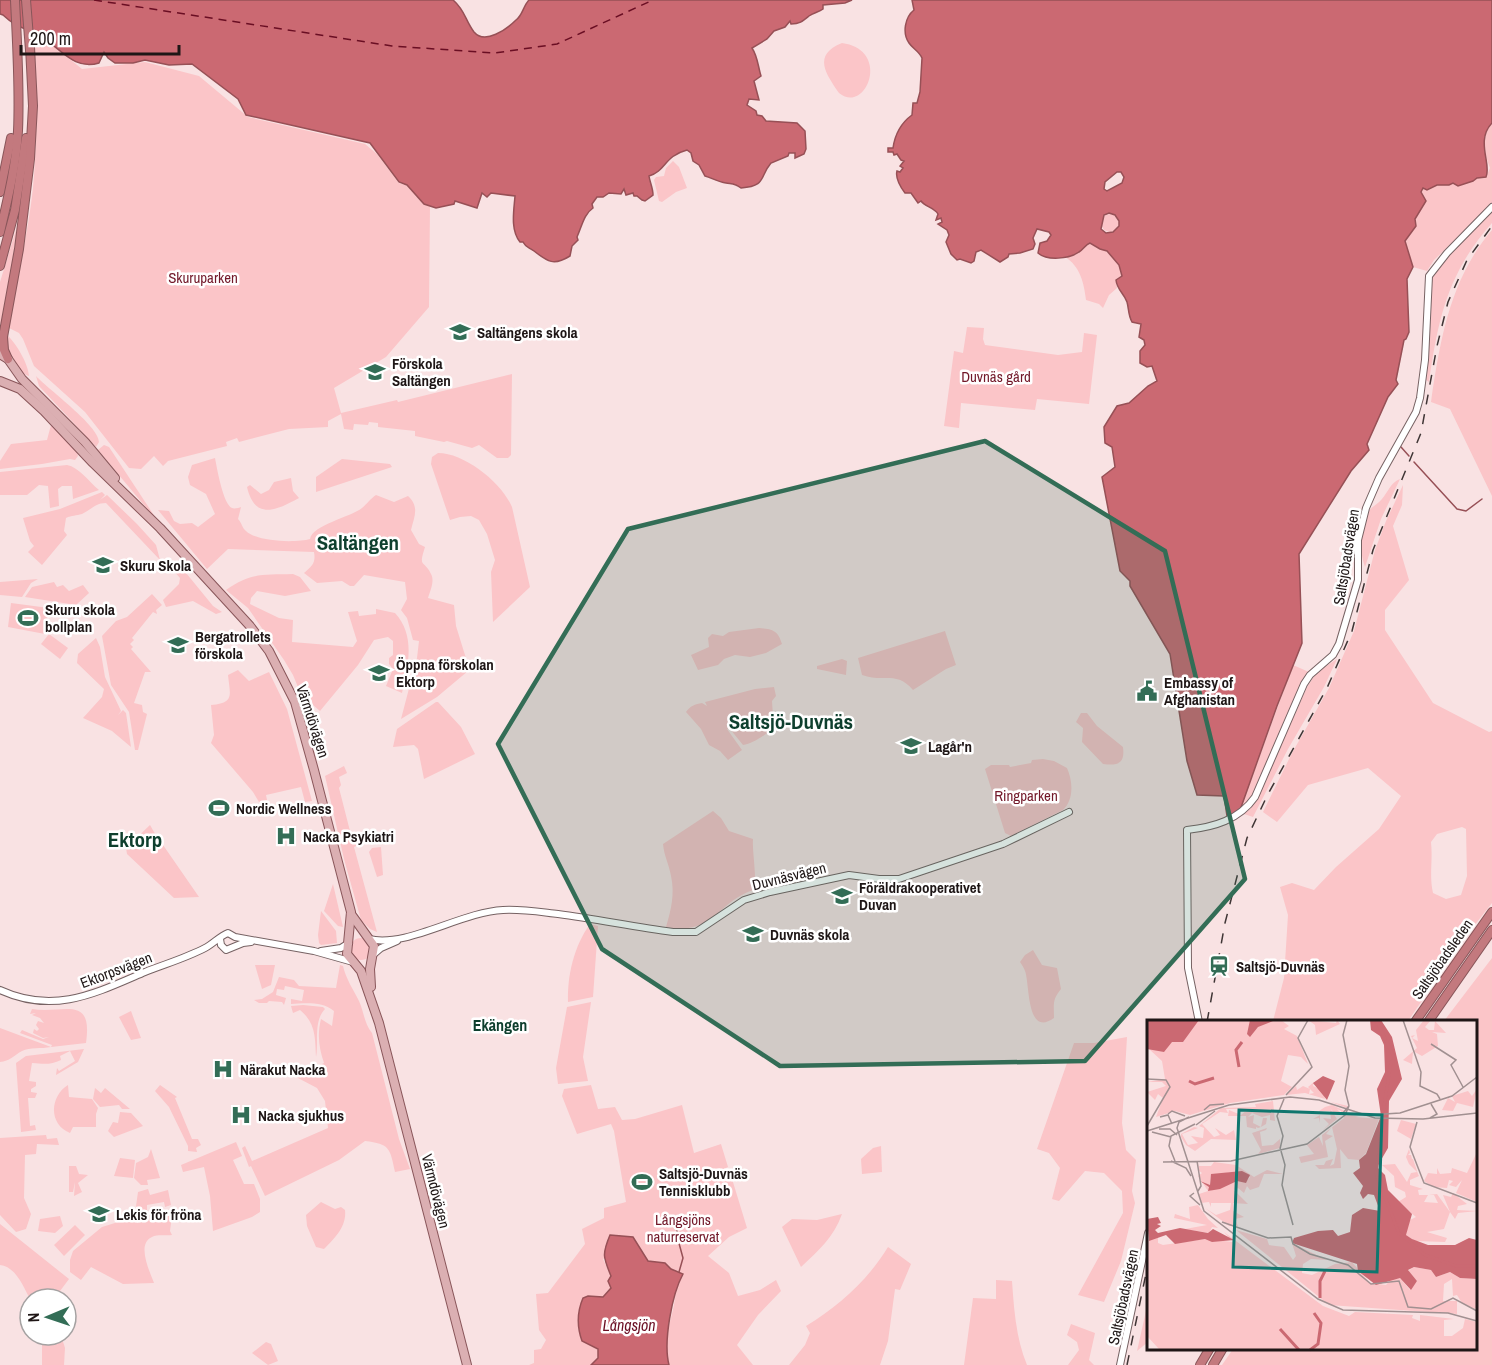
<svg xmlns="http://www.w3.org/2000/svg" width="1492" height="1365" viewBox="0 0 1492 1365" font-family="'Archivo Narrow',sans-serif">
<style>
.green{fill:#fbc5c8;fill-rule:evenodd}
.water{fill:#cb6972;stroke:#975056;stroke-width:1.5;fill-rule:evenodd}
.lines{fill:none;stroke-linecap:round;stroke-linejoin:round}
.stream{stroke:#975056;stroke-width:1.5}
.ferry{stroke:#6a0e23;stroke-width:1.5;stroke-dasharray:8 6;stroke-linecap:butt}
.minor-casing{stroke:#766263;stroke-width:8}
.major-casing{stroke:#89565a;stroke-width:10}
.highway-casing{stroke:#89565a;stroke-width:10}
.minor{stroke:#fff;stroke-width:6}
.major{stroke:#dbafb2;stroke-width:8}
.highway{stroke:#c3797e;stroke-width:8}
.rail{stroke:#3f3535;stroke-width:1.5;stroke-dasharray:10 10;stroke-linecap:butt}
.marked{fill:#336d56;fill-opacity:0.2;stroke:#336d56;stroke-width:4.5;stroke-linejoin:round}
.labels{text-anchor:middle;dominant-baseline:central;stroke-width:5;stroke-linejoin:round;paint-order:stroke}
.park-label{font-size:15px;fill:#721829;stroke:#fff}
.poi-label{font-size:15px;font-weight:bold;fill:#1e1616;stroke:#fff;text-anchor:start}
.street-label{font-size:15px;fill:#1e1616;stroke:#fff}
.neighbourhood-label{font-size:16px;font-weight:bold;fill:#0e3f2e;stroke:#fff}
.water-label{font-size:16px;font-style:italic;fill:#6a0e23;stroke:#fff}
.district-label{font-size:21px;font-weight:bold;fill:#0e3f2e;stroke:#fff}
.inset-river{fill:none;stroke:#cb6972;stroke-width:3}
.inset-road{fill:none;stroke:#a19091;stroke-width:1.5}
.view{fill:#0f766e;fill-opacity:0.15;stroke:#0f766e;stroke-width:3}
.inset-edge{fill:none;stroke:#1e1616;stroke-width:3}
</style>
<rect width="100%" height="100%" fill="#f9e2e3"/>
<g class="green">
<path d="M32 33 41 36 82 69 145 62 199 76 248 117 365 144 377 154 399 183 408 186 425 204 430 206 429 307 386 357 334 388 341 413 397 400 398 402 512 374 511 455 508 458H497L479 445 472 448 447 441 444 442 415 436V431L378 427V423L369 422 368 425 354 424 353 430 344 429 341 414 328 421V427L289 429 239 442 237 438 226 442 227 446 168 461 163 466 154 456 141 469 129 468 85 412 34 366 23 339 19 333 7 327C16 281 28 235 33 188 38 136 35 84 32 33Z"/>
<path d="M842 43C892 50 866 115 839 93 826 74 812 55 842 43Z"/>
<path d="M1492 123V204L1434 260 1427 271 1413 267 1405 241 1415 226V219L1426 201 1421 193 1423 188 1427 190 1436 185H1449L1453 183 1458 186 1473 181 1477 178 1486 177 1490 168C1484 154 1482 134 1492 123Z"/>
<polygon points="673,161 679,167 687,188 676,192 662,202 659,201 654,180 656,177 664,176 666,168"/>
<path d="M1492 212V223C1448 272 1438 319 1429 382L1426 380 1432 279 1443 261Z"/>
<circle cx="1110" cy="223" r="9"/>
<polygon points="19,220 2,324 0,323 0,282"/>
<path d="M1492 230V496L1450 409 1431 402C1440 340 1450 279 1492 230Z"/>
<path d="M1090 243C1106 250 1120 257 1122 276L1116 280 1117 288 1109 295 1103 308 1099 304 1086 300C1084 283 1080 266 1065 257Z"/>
<polygon points="967,327 984,328 983,339 985,345 1058,355 1082,352 1084,333 1097,335 1089,404 1037,399 1035,410 961,403 959,428 944,426 954,351 963,353"/>
<path d="M6 334C16 343 28 363 29 376 20 374 7 354 5 345 5 344 6 335 6 334Z"/>
<path d="M36 376C49 390 99 426 99 442L96 447 39 386Z"/>
<polygon points="51,425 77,452 78,456 75,460 70,459 42,464 0,469 0,461 11,444 47,440"/>
<polygon points="104,445 109,447 159,523 98,450"/>
<path d="M438 453C465 453 502 483 512 507L530 587 493 622 491 572 495 560 487 534 479 520 471 516 460 517 450 520 431 464 432 457Z"/>
<path d="M215 458C217 468 223 504 232 508 234 509 239 508 241 507L238 519C242 523 242 528 246 531 257 542 296 543 310 539 312 525 351 517 362 508 367 504 370 499 376 495L394 502 408 496C420 507 414 517 411 530L419 544 425 547C418 569 424 559 431 574 435 581 430 591 428 598L454 605 456 626 469 668 468 671 437 697 401 719 417 658 419 641 413 640 407 618 401 610 407 599 405 582 364 575 354 586H350L342 581 317 583 304 573C312 566 316 563 314 552L228 549 207 569 158 510 169 511 174 521 180 524 192 523 198 527 215 514 206 494 190 485 188 477 192 465Z"/>
<polygon points="342,459 390,464 392,467 316,492 316,477"/>
<path d="M67 465C79 467 89 482 99 490L73 499 72 486H62L58 489 59 506 50 508 48 486 39 485 27 495H0V472Z"/>
<path d="M291 478 293 491 299 498C277 510 255 521 247 487L250 485 261 494 269 490 274 482Z"/>
<path d="M1400 479 1381 519 1365 567C1359 552 1360 526 1368 512 1371 507 1378 504 1382 499 1388 492 1391 482 1400 479Z"/>
<path d="M1403 485 1402 505 1393 526 1409 580 1385 610V630L1433 703 1489 732 1492 731V903L1470 931 1408 1021H1273L1284 978 1288 915 1280 887 1292 883 1314 890 1336 867 1379 829 1401 796 1368 768 1308 785 1277 822 1263 812 1292 753 1329 688 1354 631 1375 550 1386 521ZM1462 827 1466 829 1467 876 1461 895 1446 899 1433 893C1429 875 1433 861 1431 842L1437 834Z"/>
<path d="M102 492 105 495 100 500 107 495 137 524 156 545 160 560 106 503C95 503 91 510 82 514 76 516 72 515 66 518L64 531 67 535 42 565 28 552 34 546 30 541 23 518 60 509Z"/>
<polygon points="182,568 213,606 222,612 216,614 193,601 166,607 163,600 179,584 180,578 173,570"/>
<path d="M293 574 300 577 311 591 285 596 257 591 251 598 250 604 279 618 293 620 292 642 353 647 357 641 348 612 358 611 359 616 376 614V609L395 613C416 636 408 665 402 693L386 686 393 669 389 664V658L393 655V641L388 637 374 640 358 665 320 711 313 705 307 709 293 675 284 660 248 608 226 590C252 572 263 575 293 574Z"/>
<polygon points="38,579 31,583 22,597 0,595 0,582"/>
<polygon points="54,582 57,587 63,585 69,591 83,585 89,593 76,605 25,597 32,587"/>
<polygon points="152,594 162,605 156,610 157,614 153,612 132,638 134,640 130,644 133,647 131,649 151,672 145,672 134,703 142,705 143,712 147,714 138,750 135,750 129,712 111,685 102,636 116,621 127,617"/>
<polygon points="11,603 49,608 45,634 8,627"/>
<path d="M759 628C772 629 778 630 782 644L766 653 750 657 735 655 724 659 718 665 698 670 691 655 709 647 708 638 712 634 723 636 729 632Z"/>
<path d="M945 631 956 665 946 669 913 690C896 670 883 683 862 675L858 658Z"/>
<polygon points="49,634 68,648 60,659 41,644"/>
<polygon points="96,638 100,647 105,677 121,711 118,715 123,710 126,713 131,747 112,731 83,718 102,697 104,689 77,663 78,654"/>
<polygon points="842,659 847,661 846,675 817,669 817,666"/>
<polygon points="1337,659 1324,687 1288,749 1253,817 1244,814 1251,808 1257,798 1307,687 1317,672"/>
<polygon points="1293,665 1309,672 1301,683 1254,794 1239,813"/>
<path d="M238 670 249 681 269 672 287 709 312 801 305 802 301 787 266 795 267 800 259 802 253 792 211 743 214 735 211 705C235 703 230 695 228 675Z"/>
<path d="M774 687 776 696 772 701 773 716 778 723C770 732 755 743 743 745L730 729H727L742 750 728 760 720 751 709 745 701 729 686 712C690 706 695 704 702 703L707 706 705 702 755 689Z"/>
<polygon points="436,702 438,702 461,727 475,754 424,779 418,749 414,745 393,747 397,729"/>
<path d="M1081 713H1087L1097 726 1123 747C1125 763 1119 766 1103 764L1082 742 1083 728 1076 722Z"/>
<path d="M1043 759 1054 761 1067 768C1073 781 1074 800 1063 810L1011 836 1005 833 985 769 991 765H1009L1010 767 1031 763 1032 760Z"/>
<polygon points="344,766 347,773 339,777 341,785 339,788 351,835 360,833 363,843 354,847 377,932 370,929 361,920 344,859 325,776"/>
<path d="M713 811 721 818 729 831 753 839C752 852 758 882 753 890 716 903 713 936 666 927 671 910 675 894 671 876 669 864 664 856 663 844Z"/>
<polygon points="150,825 154,832 199,897 174,898 127,854 126,848"/>
<polygon points="381,847 383,875 377,877 369,852 372,848"/>
<polygon points="333,884 343,927 338,926 324,911"/>
<polygon points="321,911 336,931 337,943 321,945 319,943 318,935"/>
<path d="M590 924 598 926 593 997 568 1002C567 976 574 946 590 924Z"/>
<circle cx="361" cy="949" r="11"/>
<path d="M1033 950 1042 965 1057 968 1061 989C1052 1000 1054 1004 1054 1018 1026 1038 1030 984 1025 971 1024 968 1022 965 1020 962L1025 955Z"/>
<polygon points="1492,958 1492,1365 1222,1365 1233,1349 1476,1348 1476,1022 1444,1021"/>
<polygon points="255,965 275,965 271,985 262,989"/>
<path d="M340 965 343 966C346 979 353 989 359 1001 364 1012 364 1023 372 1033L399 1139 410 1169 395 1172C390 1148 390 1144 365 1141L339 1160 265 1196 251 1166 249 1167 242 1148 245 1146 252 1161 328 1128 325 1101 317 1088 296 1077 324 1063C319 1048 317 1035 321 1019L332 1026 334 1011C323 1001 304 1003 291 1004V999L302 1001 304 990 285 986 284 990 277 989 276 995 286 998 284 1005 282 1002 269 1001 267 1003H259L254 1000 262 999 273 992 279 977 294 980 299 986 336 988Z"/>
<polygon points="591,1002 583,1057 588,1081 558,1084 556,1068 567,1007"/>
<path d="M303 1005 323 1007 325 1009C313 1022 319 1042 316 1057 315 1038 316 1023 300 1010L293 1013 291 1006Z"/>
<path d="M32 1009C64 1014 93 994 86 1043L51 1047 52 1045 20 1033 22 1030 43 1039 49 1037 43 1038 33 1033 34 1029 37 1031 39 1029 36 1025 38 1021 44 1023 40 1018 32 1015 36 1013 30 1014Z"/>
<polygon points="131,1011 141,1038 131,1040 119,1017"/>
<path d="M0 1028 51 1047C41 1049 30 1047 22 1051 13 1056 10 1061 0 1062Z"/>
<polygon points="1127,1037 1122,1123 1126,1150 1136,1160 1132,1191 1135,1203 1121,1261 1104,1302 1078,1295 1123,1213 1122,1191 1104,1173 1085,1171 1059,1201 1052,1199 1060,1168 1049,1153 1037,1149 1074,1043 1094,1043"/>
<path d="M84 1049 78 1062 56 1075 57 1068 59 1071 75 1061 70 1051 60 1056 61 1060C51 1065 44 1064 32 1063L29 1081 36 1082V1086L31 1089V1092L37 1093 35 1098H28L30 1126 35 1125 36 1130 21 1132 16 1063 26 1056Z"/>
<path d="M68 1085 69 1097 92 1099 98 1108 96 1114V1127H73L70 1133C48 1124 50 1096 68 1085Z"/>
<polygon points="160,1085 177,1097 175,1098 192,1139 198,1139 201,1145 196,1148 197,1152 188,1151 188,1146 169,1107 155,1091"/>
<path d="M591 1085 598 1109 615 1107 622 1120 635 1119 682 1105 694 1153 721 1144 728 1167 724 1169H729L747 1228 729 1237 708 1256 729 1273 738 1296 760 1290 776 1280 781 1291 758 1315 737 1345 753 1365H669C667 1356 666 1347 667 1337 669 1318 687 1277 666 1264 662 1262 653 1262 648 1261L633 1237 603 1259 611 1276 610 1290 603 1297 588 1296C577 1308 578 1318 579 1333L599 1348C598 1356 598 1361 591 1365H529L534 1363V1350L541 1349 546 1340 539 1330 536 1294 548 1293 585 1244 582 1229 604 1218V1208L626 1202 614 1131 611 1124 577 1134 562 1096 564 1089Z"/>
<polygon points="95,1088 101,1093 105,1088 130,1109 122,1109 119,1105 100,1107 93,1099"/>
<polygon points="120,1112 131,1113 143,1126 114,1137 108,1131 113,1122 118,1123"/>
<polygon points="46,1135 47,1139 57,1138 59,1145 37,1144 36,1154 25,1155 24,1198 31,1214 26,1229 16,1232 0,1215 0,1138"/>
<polygon points="236,1142 242,1156 233,1160 244,1184 254,1184 260,1199 260,1212 252,1217 213,1231 210,1196 204,1167 183,1172 181,1165"/>
<polygon points="881,1146 882,1172 862,1174 861,1159 873,1148"/>
<polygon points="151,1149 160,1178 147,1180 148,1185 141,1185 134,1178 136,1163 148,1157"/>
<polygon points="120,1158 135,1160 133,1178 114,1176"/>
<polygon points="69,1166 76,1166 79,1174 88,1175 78,1183 82,1192 74,1196 75,1182 73,1192 69,1192"/>
<polygon points="148,1189 150,1195 168,1190 171,1205 165,1207 164,1202 147,1205 147,1210 138,1210 136,1206 138,1192"/>
<path d="M321 1202 335 1209 341 1207 345 1210C347 1226 335 1238 324 1249L316 1247 307 1226 306 1215Z"/>
<path d="M166 1211 172 1215 170 1231 172 1235C167 1236 157 1234 152 1237 136 1244 150 1272 154 1283L123 1284 91 1267 81 1280 70 1272V1260L73 1251 102 1227 147 1213Z"/>
<path d="M842 1214C834 1237 818 1251 801 1267L782 1227 792 1219 817 1220Z"/>
<polygon points="60,1216 63,1226 55,1233 38,1231 40,1219"/>
<path d="M0 1224 69 1279 54 1299H30C23 1286 16 1267 0 1265Z"/>
<polygon points="75,1225 85,1235 64,1256 54,1245"/>
<path d="M888 1247 911 1264 900 1290 895 1289 888 1341 880 1365H789L805 1345 810 1333 806 1326C839 1306 868 1280 888 1247Z"/>
<path d="M996 1280 1012 1281C1014 1310 1016 1338 1027 1365H964L973 1298 996 1299Z"/>
<polygon points="1148,1302 1148,1342 1137,1351"/>
<polygon points="1071,1324 1095,1333 1089,1360 1094,1365 1068,1365 1079,1350 1077,1342 1067,1335"/>
<polygon points="42,1335 61,1335 65,1348 64,1365 42,1365"/>
<polygon points="266,1342 271,1344 278,1361 268,1365 252,1353"/>
</g>
<g class="water">
<path d="M0 0H453C465 10 465 20 474 32 485 45 507 29 516 20 523 15 523 6 529 0H852L845 3 823 5V9C819 12 813 13 809 16 803 21 800 24 791 24L790 21 785 27 774 31 767 39 752 48C758 57 758 67 761 76L754 81 759 100 749 99 747 105 756 111 757 115 762 116 766 121 797 123 805 131 806 149 804 154 795 158V153H789L788 156 771 163C759 177 767 186 741 188 735 183 732 184 726 183 718 182 712 178 705 176L699 165 693 161 691 153 687 150C664 156 666 171 649 176 650 183 653 188 653 195L645 201 642 200 637 196H634L633 193 626 195 624 189 621 194 609 193 603 197H597L592 204 593 208C584 214 582 226 577 237L578 240 572 246 570 256C554 266 548 262 534 251 529 247 526 248 523 242H520C510 230 514 210 515 196L491 193 487 197 482 193 477 208 455 201 454 204 436 208 424 204 407 185 399 182 370 143 246 115 238 99 192 64 169 65 145 60 133 63H115L108 58 104 52 99 63C73 71 60 47 40 36 24 27 18 29 3 15L0 14Z"/>
<path d="M912 0H1492V123C1475 141 1492 164 1486 177L1477 178 1473 181 1458 186 1453 183 1449 185H1437L1427 190 1423 188 1421 192 1426 201 1415 219 1416 226 1405 241 1413 267 1407 279 1409 332 1406 339 1404 340 1396 380 1398 384 1388 397 1367 444 1369 450 1351 471 1299 554 1302 643 1277 706 1239 813 1227 816 1224 796 1197 795 1187 761 1170 654 1130 586V581L1120 571 1102 477 1115 467 1112 447 1105 443 1104 427 1117 406 1129 403 1148 386 1157 381 1152 366 1147 367 1140 363V351L1145 345 1144 340 1139 337 1141 324 1132 322C1128 315 1129 309 1127 302 1124 293 1117 290 1116 280L1122 276 1119 265 1107 251 1100 249 1090 243C1085 245 1084 249 1079 252 1069 259 1047 261 1038 253L1040 243 1047 241 1051 235 1049 232 1037 229 1033 238 1035 244 1033 249 1020 253 1009 254 1008 257 1000 262 981 250 976 252 974 261 971 263 960 259 957 260 951 254 946 242 949 235 947 230 938 224 942 222 941 218 936 220 938 214C934 207 925 207 921 201L918 203 911 193H905C901 188 895 178 897 171L900 172 903 168 900 166 904 161 901 160 897 154 894 155 893 152H888V148H893C895 134 901 123 912 115L913 103H917L920 92 922 58C919 51 913 49 909 43 902 33 905 17 914 10ZM1117 172H1121L1124 177 1122 183 1107 191 1104 189 1105 182ZM1109 213 1115 215 1119 221V226L1113 232 1106 233 1101 229 1104 215Z"/>
<path d="M610 1235 633 1237 648 1261 665 1263 671 1269 683 1274C672 1294 663 1342 669 1365H591L598 1358V1349L582 1341C577 1327 577 1312 583 1298L588 1296 603 1297 611 1288 608 1281 611 1276C603 1257 602 1254 610 1235Z"/>
</g>
<g class="lines">
<g class="stream">
<polyline points="1401,447 1409,456"/>
<polyline points="1414,462 1457,509 1466,511 1482,499"/>
<polyline points="677,1228 677,1232"/>
<polyline points="677,1236 683,1258 679,1272"/>
</g>
<polyline class="ferry" points="94,0 392,46 495,53 557,44 653,0"/>
<g class="minor-casing">
<g id="minor">
<polyline points="220,939 221,945 226,950 243,943 251,942"/>
<path d="M369 939C407 948 461 912 503 910 522 909 540 912 558 914 597 919 634 927 673 932H696L744 900 770 892 849 875 879 879H899L1003 844 1069 812"/>
<polyline points="321,951 341,948 349,943"/>
<polyline points="374,954 381,948 397,941"/>
<path d="M0 990C54 1015 96 993 145 972 165 964 186 958 205 948 213 944 220 936 228 933L235 937 314 951 353 962"/>
<path d="M1199 1022 1188 968 1187 830C1214 827 1239 820 1255 797L1304 684 1310 675 1333 655 1339 644 1358 580V540L1366 508 1379 478 1416 412 1420 398 1425 360 1429 276 1447 253 1492 207"/>
<polyline points="1120,1365 1148,1233"/>
</g>
</g>
<g class="major-casing">
<g id="major">
<polyline points="0,354 8,359 22,379 85,442 115,478"/>
<polyline points="0,381 20,389 44,411 93,463 160,528 250,626 269,651 295,702 314,770 351,912 347,954 361,971 379,1023 467,1365"/>
<polyline points="351,914 374,946 370,969 371,987"/>
</g>
</g>
<g class="highway-casing">
<g id="highway">
<polyline points="26,0 30,50"/>
<polyline points="0,192 11,138"/>
<path d="M0 232C8 198 16 165 18 131 20 87 17 43 15 0"/>
<polyline points="0,266 15,210 26,138"/>
<polyline points="8,359 4,350 3,337 19,249 30,159 33,106 30,47"/>
<polyline points="1415,1022 1492,912"/>
<polyline points="1428,1022 1492,930"/>
<polyline points="1200,1365 1210,1348"/>
<polyline points="1213,1365 1223,1348"/>
</g>
</g>
<use href="#minor" class="minor"/>
<use href="#major" class="major"/>
<use href="#highway" class="highway"/>
<g class="rail">
<polyline points="1207,1022 1225,923 1247,838 1268,794 1327,688 1352,631 1373,550 1421,433 1437,346 1448,302 1467,260 1492,226"/>
<polyline points="1127,1365 1148,1264"/>
</g>
</g>
<path class="marked" d="M985 441 1165 551 1245 879 1085 1061 780 1066 602 949 498 744 628 529Z"/>
<defs>
<g id="school-bare" transform="scale(1.62)"><path d="M0-5L7-2L0 1L-7-2ZM-4 1L0 2.5L4 1V4Q0 6-4 4Z" fill="#336d56" stroke="#fff" stroke-width="2.5" paint-order="stroke"/></g>
<g id="stadium-bare" transform="scale(1.62)"><path d="M0-5a6.5 5 0 1 0 0 10a6.5 5 0 1 0 0-10ZM-3.5-1.8h7v3.6h-7Z" fill="#336d56" stroke="#fff" stroke-width="2.5" paint-order="stroke"/></g>
<g id="civic-bare" transform="scale(1.62)"><path d="M-.6-6.5H3V-4.5H.6V-3L4-1V1h2V6H-6V1h2V-1L-.6-3ZM-1.2 2.5V6h2.4V2.5Z" fill="#336d56" stroke="#fff" stroke-width="2.5" paint-order="stroke"/></g>
<g id="hospital-bare" transform="scale(1.62)"><path d="M-5-5h3v3.5h4V-5h3V5h-3V1.5h-4V5h-3Z" fill="#336d56" stroke="#fff" stroke-width="2.5" paint-order="stroke"/></g>
<g id="station-bare" transform="scale(1.62)"><path d="M-3-6H3Q5-6 5-4V2Q5 4 3 4L4.5 6H3L1.5 4h-3L-3 6H-4.5L-3 4Q-5 4-5 2V-4Q-5-6-3-6ZM-3.5-4v3h7v-3ZM-3.5 1v1.5H-2V1ZM2 1v1.5H3.5V1Z" fill="#336d56" stroke="#fff" stroke-width="2.5" paint-order="stroke"/></g>
</defs>
<g fill-rule="evenodd">
<use href="#school-bare" x="460" y="332"/>
<use href="#school-bare" x="375" y="372"/>
<use href="#school-bare" x="103" y="565"/>
<use href="#stadium-bare" x="28" y="618"/>
<use href="#school-bare" x="178" y="645"/>
<use href="#school-bare" x="379" y="673"/>
<use href="#civic-bare" x="1147" y="691"/>
<use href="#school-bare" x="911" y="746"/>
<use href="#stadium-bare" x="219" y="808"/>
<use href="#hospital-bare" x="286" y="836"/>
<use href="#school-bare" x="842" y="896"/>
<use href="#school-bare" x="753" y="934"/>
<use href="#station-bare" x="1219" y="966"/>
<use href="#hospital-bare" x="223" y="1069"/>
<use href="#hospital-bare" x="241" y="1115"/>
<use href="#stadium-bare" x="642" y="1182"/>
<use href="#school-bare" x="99" y="1214"/>
</g>
<g class="labels">
<g class="park-label">
<text x="203" y="277">Skuruparken</text>
<text x="996" y="376">Duvnäs gård</text>
<text x="1026" y="795">Ringparken</text>
<text x="683" y="1219">Långsjöns<tspan x="683" dy="17">naturreservat</tspan></text>
</g>
<g class="poi-label">
<text x="477" y="332">Saltängens skola</text>
<text x="392" y="363">Förskola<tspan x="392" dy="17">Saltängen</tspan></text>
<text x="120" y="565">Skuru Skola</text>
<text x="45" y="609">Skuru skola<tspan x="45" dy="17">bollplan</tspan></text>
<text x="195" y="636">Bergatrollets<tspan x="195" dy="17">förskola</tspan></text>
<text x="396" y="664">Öppna förskolan<tspan x="396" dy="17">Ektorp</tspan></text>
<text x="1164" y="682">Embassy of<tspan x="1164" dy="17">Afghanistan</tspan></text>
<text x="928" y="746">Lagår'n</text>
<text x="236" y="808">Nordic Wellness</text>
<text x="303" y="836">Nacka Psykiatri</text>
<text x="859" y="887">Föräldrakooperativet<tspan x="859" dy="17">Duvan</tspan></text>
<text x="770" y="934">Duvnäs skola</text>
<text x="1236" y="966">Saltsjö-Duvnäs</text>
<text x="240" y="1069">Närakut Nacka</text>
<text x="258" y="1115">Nacka sjukhus</text>
<text x="659" y="1173">Saltsjö-Duvnäs<tspan x="659" dy="17">Tennisklubb</tspan></text>
<text x="116" y="1214">Lekis för fröna</text>
</g>
<g class="street-label">
<text transform="translate(1346 557) rotate(-81)">Saltsjöbadsvägen</text>
<text transform="translate(313 721) rotate(72)">Värmdövägen</text>
<text transform="translate(789 876) rotate(-14)">Duvnäsvägen</text>
<text transform="translate(1442 959) rotate(-55)">Saltsjöbadsleden</text>
<text transform="translate(116 970) rotate(-21)">Ektorpsvägen</text>
<text transform="translate(436 1191) rotate(76)">Värmdövägen</text>
<text transform="translate(1123 1297) rotate(-78)">Saltsjöbadsvägen</text>
</g>
<g class="neighbourhood-label">
<text x="500" y="1025">Ekängen</text>
</g>
<g class="water-label">
<text x="629" y="1325">Långsjön</text>
</g>
<g class="district-label">
<text x="358" y="542">Saltängen</text>
<text x="791" y="721">Saltsjö-Duvnäs</text>
<text x="135" y="839">Ektorp</text>
</g>
</g>
<g transform="translate(1147 1020)">
<rect width="330" height="330" fill="#f9e2e3"/>
<path d="M17 0H134L142 6 137 9 150 16 161 44 154 37 141 35 134 61 145 67 137 75 83 83 43 95 28 91 9 97 16 78 11 74 8 80 0 72 19 66 15 62H0L18 59 15 41 2 29 16 31ZM161 0 189 3 190 0 193 4 169 15 168 5ZM277 0H284L278 7 282 10H287L288 1 299 13 285 12 290 14 291 26 275 36 266 31 265 44 256 40 270 28 264 16 268 15 265 18 271 21 269 10ZM167 62 166 66 175 70 178 79 158 73 139 75 149 66 150 70 156 66 163 69 162 74 167 73 161 67ZM330 69 326 87 310 83 306 91 295 90 301 78 308 82 305 76 321 71 325 76ZM126 81 128 101 123 100V95L115 97 105 93 101 97 107 95 106 103 114 107 116 98H120L119 104 114 107 111 108 109 107V109L100 107 99 96H81L82 90 94 95 101 89H79L81 93 73 92 55 104 67 117 73 115 68 108 79 115 87 110 89 120 64 119 48 131 39 125 34 117V114L47 107 51 108 35 114 41 125 51 123 44 116 56 118 57 108 52 106 74 88 109 87 108 84ZM184 82 201 86 198 93 212 97H209L232 99 219 133 212 140 201 139 193 129 194 148 172 149 168 145H177L179 141 186 139 183 146 187 144 190 129 185 107 179 114 186 116 178 121 181 137 154 143 152 137 167 134 160 125 172 117 176 126 175 115 197 98 194 91 190 89 193 92 187 93 183 88 190 99 176 110 182 104 176 98 184 99 183 91H173V103L172 98 166 99 173 95 172 91 178 87 185 85 198 91 200 88ZM254 100 269 104 264 119 250 111ZM120 108 119 110 113 112 115 126 126 125 133 119V128L111 134 114 130 105 113ZM262 129 263 133 261 135H264L265 139H266L271 154 272 156 263 160V165L276 169 271 170 272 175H281L277 182 291 183 287 175H282L290 174 303 192 296 175 304 177 306 173 320 184 311 186 310 190 330 191 311 193 308 199 303 192 297 209 280 212 300 218 298 222 268 221 259 215 261 201 269 197 251 182 259 177 258 172 248 167 247 156 235 145 248 144 260 162 264 153 270 152 262 144 259 137ZM330 132V182L309 173 315 160 309 167 302 165 306 161 302 160 300 168 286 167 277 161 281 153 290 154V148L293 154 304 153 305 148 320 153ZM52 142V146H64L67 142 89 145 107 157 120 150 136 154H117L112 167 103 170 100 166 97 173 91 168 87 170 101 184 86 183V191L97 197 88 199 91 206H82L58 188 69 195 83 190 84 183H64V187L62 182 54 183 52 174 61 171 51 156 55 153 51 150ZM84 152 103 157 99 162 90 161 62 171 64 156ZM51 185 61 199 71 208 65 207 62 213 38 209 60 205 27 198 28 194 43 199 42 187ZM89 210 120 219 122 225 137 227 146 240 149 236 145 223 180 240 164 239 156 244 155 253 165 255 188 244 205 242 223 263 239 265 244 259 253 258 263 270 270 261 261 251 267 247 284 250 289 257 303 252 313 258 330 259V286L328 289 315 283 310 275 306 276 305 259 297 264 296 281H310V294L182 285ZM77 212 176 286 202 296 208 292 266 295 265 298 273 301V295L307 299 297 300V316H305L316 308 318 299 330 302V330L12 329 0 316V220L11 216V223L16 225 58 219 86 222Z" fill="#fbc5c8" fill-rule="evenodd"/>
<path d="M0 0H52L36 22H25L17 32 0 29ZM103 0H125L126 1 111 7 103 17 100 14ZM223 0H234L245 17 255 59 242 81 241 128 230 147 238 155 241 170 265 194 259 215 265 219 281 225H308L322 218 330 220V259L313 258 303 252 289 257 284 250 267 247 261 250 270 261 264 270 253 258 229 265 211 251 210 244 145 223 147 218 171 211 186 210 191 216 203 212 205 195 216 188 233 191 227 175 221 174 216 179 213 173 216 166 206 153 213 148 212 140 219 134 234 96 230 69 238 52 237 25 233 16 224 10ZM176 56 188 61 180 80 166 63ZM95 151 103 155 99 163 90 161 73 169 61 171 62 167 53 161 63 165 64 154ZM11 197 14 203 10 204 14 206 8 210 11 213 33 208 61 213 66 209 87 220 65 222 58 219 28 224 19 215 2 221 0 199Z" fill="#cb6972"/>
<path class="inset-river" d="M229 0 248 39 244 42 236 93M92 47 89 30 95 22M42 61 48 64 67 58M236 100 229 154 252 213 278 235 309 246H330M173 278V261L178 251M133 309 152 330M163 330 171 324 174 303 167 293"/>
<path class="inset-road" d="M200 0 196 15 202 46 198 70 202 86M256 0 274 52 273 66 290 74 293 79M284 24 309 40 304 45 316 67M0 59 19 60 23 67 0 106M139 75 165 47 151 18 161 0M57 90 63 85 77 84M21 94 25 91 38 96M222 95 253 93 305 76 330 57M13 97 21 95 25 104M42 97 32 102 30 108 57 191 171 279 196 290 301 293 330 301M283 98 290 94 284 84M270 102 263 127 277 163 330 183M49 105 68 91M12 109H23L30 115M0 111 82 85 143 77 172 80 228 98 276 99 330 93M5 112 24 117M133 129 136 116 130 96 137 79M134 131 138 145 135 165 146 205M24 141 39 148 44 156M28 141 22 126 24 116 48 104M50 141 54 166 51 171M16 142 84 141 160 124 198 95 202 86 195 94M47 173 43 176 53 185M75 202 121 218 144 217 146 224 163 234 201 245 224 264 252 261 261 287 284 289 306 278 330 291"/>
<path class="view" d="M92 90 235 95 230 252 86 247Z"/>
<rect width="330" height="330" class="inset-edge"/>
</g>
<g transform="translate(48 1317) rotate(268)"><circle r="28" fill="#ffffff" stroke="#a5a2a2" stroke-width="1.5"/>
<path d="M0-4.5L10 22L0 15L-10 22Z" fill="#336d56"/>
<text y="-9" font-size="16" font-weight="bold" text-anchor="middle" fill="#1e1616">N</text>
</g>
<path d="M21 45v9h158v-9" fill="none" stroke="#1e1616" stroke-width="3"/>
<text x="30" y="45" font-size="18" fill="#1e1616" stroke="#ffffff" stroke-width="4.5" paint-order="stroke">200 m</text>
</svg>
